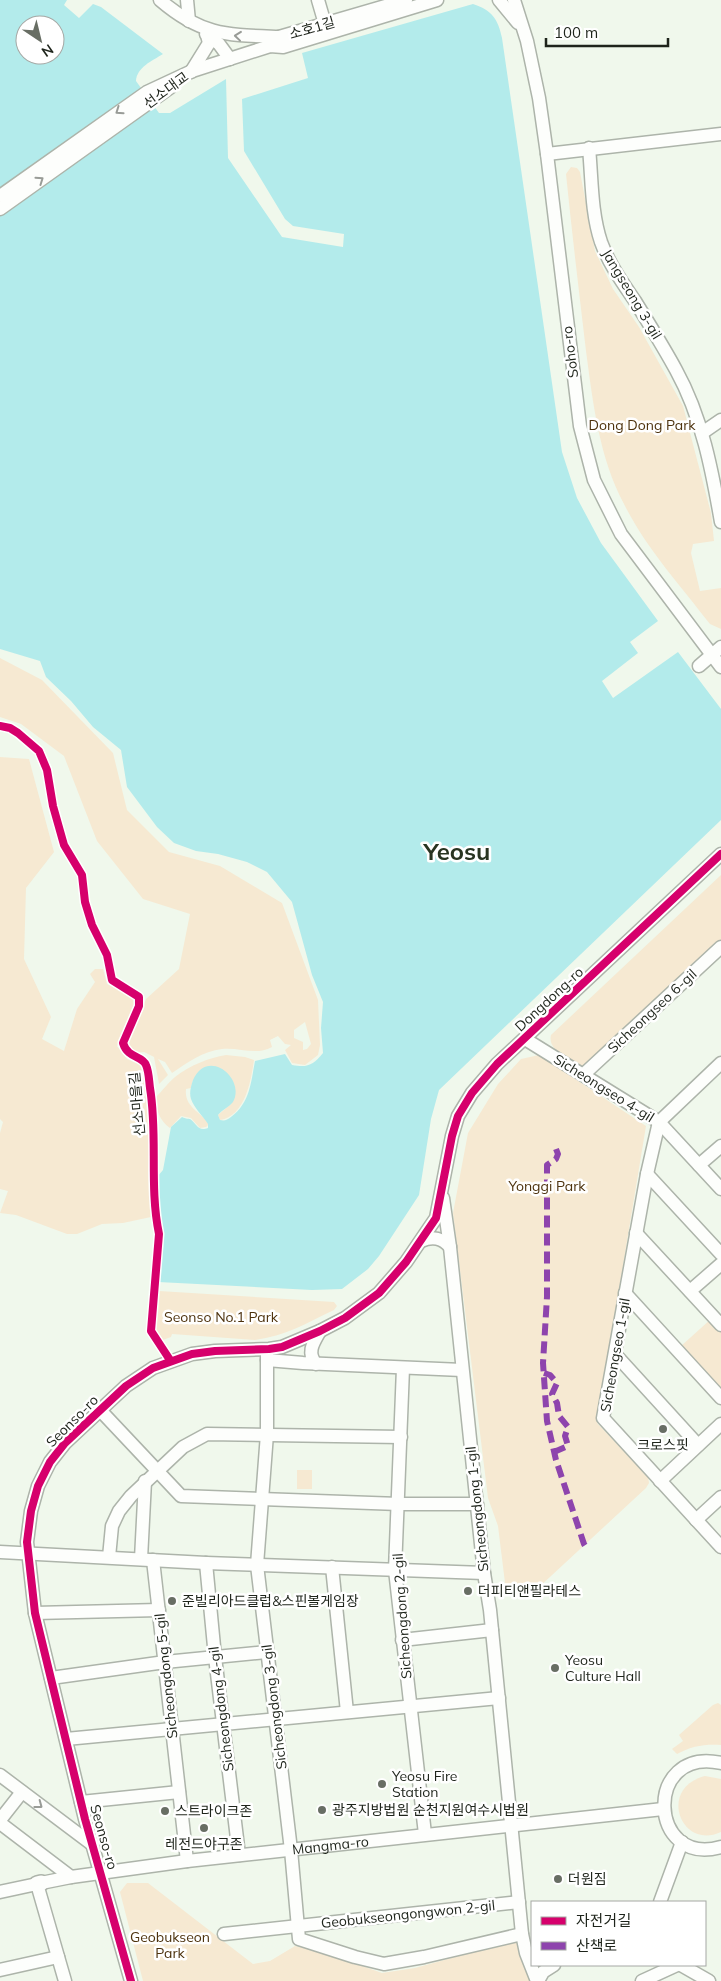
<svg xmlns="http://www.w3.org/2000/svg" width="721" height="1981" viewBox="0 0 721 1981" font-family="Mulish,'Noto Sans KR',sans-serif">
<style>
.green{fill:#f6e9d2;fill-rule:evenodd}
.water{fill:#b3ebeb;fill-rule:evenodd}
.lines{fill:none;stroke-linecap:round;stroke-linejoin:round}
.minor-casing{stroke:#adb4aa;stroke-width:15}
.major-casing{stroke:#adb4aa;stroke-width:18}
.minor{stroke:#fdfefc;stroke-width:12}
.major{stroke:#fdfefc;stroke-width:15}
.quiet{stroke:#8e44ad;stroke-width:6;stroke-dasharray:12 6;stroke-linecap:butt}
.cycleway-casing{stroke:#fff;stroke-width:11}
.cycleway{stroke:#d6006c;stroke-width:8}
.oneway{stroke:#999c97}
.poi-dot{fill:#686e64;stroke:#fff;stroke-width:2}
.labels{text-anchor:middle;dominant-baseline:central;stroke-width:5;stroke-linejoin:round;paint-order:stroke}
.street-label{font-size:14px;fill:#1e241b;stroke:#fff}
.park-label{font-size:14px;fill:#4d320d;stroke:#fff}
.poi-label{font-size:14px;fill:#1e241b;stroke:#fff;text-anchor:start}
.town-label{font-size:24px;font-weight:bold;fill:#283421;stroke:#fff}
</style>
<rect width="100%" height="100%" fill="#f0f8ec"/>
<g class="green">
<path d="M571 167 577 168 580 172 595 251 613 289 639 327 683 406 711 513 714 541 693 544 691 553 700 591 721 588V629L710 624C680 585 646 548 624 504 599 457 593 403 586 351 579 292 572 233 566 174Z"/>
<path d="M0 658 42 680 113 753 127 810 169 852 220 866 282 903 318 1000 320 1045 318 1055 305 1065 292 1063 285 1050 291 1045 285 1044 278 1036 270 1040 272 1047C256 1056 239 1047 222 1049 203 1051 187 1063 172 1073L165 1062 158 1059 168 1075 159 1084 154 1057 144 1052 134 1053 130 1048 128 1042 146 999 179 969 190 914 143 899 97 841 64 756 21 724 0 717ZM305 1022 311 1044 307 1049 303 1050V1042L294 1038V1030Z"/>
<polygon points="0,757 29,759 54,852 26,888 24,959 51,1017 42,1039 64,1051 77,1009 95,982 90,974 95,969 103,969 107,984 133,997 134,1004 117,1046 127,1059 142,1066 144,1073 151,1130 148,1172 151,1217 123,1223 102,1224 77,1234 67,1234 16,1215 0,1213 8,1191 0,1189 0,1133 3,1122 0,1119"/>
<path d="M721 875V940L585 1067 580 1068C569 1059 547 1050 551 1035Z"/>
<path d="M226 1055 245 1057 254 1060C251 1081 245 1116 220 1120L218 1115 231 1104 235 1091 193 1080 191 1088 186 1089C184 1107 200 1111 209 1124L206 1127 200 1128 191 1118 181 1116 170 1128C159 1120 156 1110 156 1097 162 1091 168 1083 175 1077 190 1065 209 1058 226 1055Z"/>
<polygon points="539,1055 646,1126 597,1423 648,1477 649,1483 646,1488 537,1589 517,1595 509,1589 505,1583 498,1526 488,1498 453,1213 468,1133 498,1084 521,1059"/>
<path d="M159 1291 334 1302 337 1306 334 1310C307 1323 285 1336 255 1340L172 1334 171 1337 160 1341 155 1330Z"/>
<polygon points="711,1319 721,1331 721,1392 680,1347"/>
<rect x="297" y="1470" width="15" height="19"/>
<path d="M718 1703 721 1705V1745C704 1744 692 1746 677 1754L672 1749 683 1741 679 1735 713 1705Z"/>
<path d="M705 1776 721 1779V1832C681 1851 657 1788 705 1776Z"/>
<polygon points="127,1883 148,1883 253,1964 270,1961 295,1946 329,1954 382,1973 415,1968 517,1940 521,1959 531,1979 529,1981 143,1981 120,1892"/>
</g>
<path class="water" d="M0 0H67L64 5 79 18 93 4 101 7 163 54C152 61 137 67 136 81L159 113H170L226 79 228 158 282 237 343 247 344 234 293 226 285 219 244 151 242 99 308 78 302 53 473 4C492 10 498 19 502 38L562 452 577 498 601 543 658 621 630 642 638 653 602 681 613 698 678 652 721 709V820L439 1090 431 1119 419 1195 379 1256 368 1269 342 1289 312 1290 158 1282 162 1232 159 1221 157 1177 163 1170 171 1127 182 1117C183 1118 189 1119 190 1119 197 1124 198 1132 208 1128V1124C203 1116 194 1108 191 1099 189 1093 191 1086 193 1080 208 1047 246 1079 233 1102 229 1107 222 1110 218 1115L220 1120C225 1121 227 1120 231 1117 250 1103 251 1082 255 1061L285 1054 292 1065C308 1068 313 1065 323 1053L321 1028 323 1002 312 975 292 902 267 872 247 862 218 854 196 851 174 843 157 827 127 787 121 750 93 727 71 701 46 677 40 661 0 649ZM25 25H55V55H25Z"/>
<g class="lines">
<g class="minor-casing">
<g id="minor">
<path d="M160 0C202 36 227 35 279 37"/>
<polyline points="187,0 189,21"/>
<polyline points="318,0 325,24"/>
<polyline points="499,0 518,23"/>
<polyline points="514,0 527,41 539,98 547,154 580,426 594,480 621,534 721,667"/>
<polyline points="206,34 219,44 230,59"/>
<polyline points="270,46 279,37 406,0"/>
<polyline points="191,72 209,43 207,35"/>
<path d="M589 148C592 179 591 212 601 242 609 264 622 282 635 301 649 324 663 346 676 370 702 417 712 470 721 522"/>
<polyline points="547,154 721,134"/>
<polyline points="0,196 147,92 192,71 270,46 283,47 437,0"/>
<polyline points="0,209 171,87"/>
<polyline points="702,433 721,420"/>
<polyline points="699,666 721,647"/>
<polyline points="525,1039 659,1122 721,1189"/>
<polyline points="583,1075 721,947"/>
<polyline points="659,1122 647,1174 603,1418 721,1547"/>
<polyline points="659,1122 721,1063"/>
<polyline points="699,1165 721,1146"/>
<polyline points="647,1174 721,1254"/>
<polyline points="443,1198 450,1247 484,1573 490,1610 522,1934 526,1953 537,1981"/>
<polyline points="636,1233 721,1325"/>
<path d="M421 1241C433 1236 442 1238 450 1247"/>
<polyline points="690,1291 721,1264"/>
<polyline points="625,1293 721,1398"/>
<polyline points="267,1353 267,1360 303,1363 462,1370"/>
<polyline points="615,1354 698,1445"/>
<polyline points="267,1360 267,1434 257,1565 291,1850 299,1939 355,1957 384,1964 424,1957 522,1934"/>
<path d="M316 1364C306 1352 314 1342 320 1331"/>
<polyline points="403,1368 395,1570 425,1834"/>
<polyline points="100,1410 181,1496 399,1504 477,1504"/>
<polyline points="660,1481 721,1424"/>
<polyline points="696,1520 721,1497"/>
<polyline points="0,1552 206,1563 484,1573"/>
<polyline points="109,1557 112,1526 119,1511 131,1496 183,1447 207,1434 401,1437"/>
<polyline points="141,1559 145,1481"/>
<polyline points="153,1560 187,1861"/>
<polyline points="206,1563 215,1657 239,1855"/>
<polyline points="332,1567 347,1712"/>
<polyline points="35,1613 159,1610"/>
<polyline points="402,1640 492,1630"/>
<polyline points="51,1678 165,1662 267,1652"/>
<polyline points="66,1739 499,1698"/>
<path d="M721 1763C643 1746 648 1868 721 1847"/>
<polyline points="0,1775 93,1845"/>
<polyline points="81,1802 179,1792"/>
<polyline points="0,1820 22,1792"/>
<polyline points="0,1823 71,1877"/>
<path id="s1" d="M41 1883 71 1877 187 1861 663 1809"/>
<polyline points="0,1892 37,1884 65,1981"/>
<polyline points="660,1902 682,1842"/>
<polyline points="224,1934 519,1902"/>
<polyline points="681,1965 709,1981"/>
<polyline points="0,1970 58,1957"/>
<polyline points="131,1981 85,1819 35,1613 27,1542 31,1511 38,1486 50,1462 65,1443 126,1386 153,1368 192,1354 215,1351 269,1349 282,1347 320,1331 345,1318 379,1293 406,1262 436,1218 452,1136 458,1116 472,1093 497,1064 721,854"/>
<polyline points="538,1981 543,1972 554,1965"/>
<polyline points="642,1981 677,1965"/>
</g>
</g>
<g class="major-casing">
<polyline id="major" points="37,1884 41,1883"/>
</g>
<use href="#minor" class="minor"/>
<use href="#major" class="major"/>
<g class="quiet">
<polyline points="556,1149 558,1154 556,1159 547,1165 547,1297 543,1363 547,1421 556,1460 584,1544 588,1550"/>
<polyline points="544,1373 550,1375 557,1383 552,1394 557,1403 559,1416 568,1427 565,1436 568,1446 554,1452"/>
</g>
<g class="cycleway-casing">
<g id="cycleway">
<path d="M0 726 10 728 18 733 39 751 47 770 53 806 64 845 82 875 85 902 92 925 107 955 112 980 139 997V1006L123 1043C128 1059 142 1055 146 1065 149 1072 149 1081 150 1088 158 1136 149 1186 159 1234L151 1331 170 1360"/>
<polyline points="131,1981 85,1819 35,1613 27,1542 31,1511 38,1486 50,1462 65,1443 126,1386 153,1368 192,1354 215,1351 269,1349 282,1347 320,1331 345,1318 379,1293 406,1262 436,1218 452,1136 458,1116 472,1093 497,1064 721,854"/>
</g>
</g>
<use href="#cycleway" class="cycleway"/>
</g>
<defs><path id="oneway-chevron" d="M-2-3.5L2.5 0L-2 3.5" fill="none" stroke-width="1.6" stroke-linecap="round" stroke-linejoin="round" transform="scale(1.25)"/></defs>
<g class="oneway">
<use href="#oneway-chevron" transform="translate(238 36) rotate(-174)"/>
<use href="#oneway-chevron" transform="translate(119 111) rotate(145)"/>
<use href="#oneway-chevron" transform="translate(40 180) rotate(-35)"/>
<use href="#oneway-chevron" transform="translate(39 1805) rotate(37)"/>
</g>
<g class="poi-dot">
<circle cx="663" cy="1429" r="5"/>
<circle cx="468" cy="1591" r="5"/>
<circle cx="172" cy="1601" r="5"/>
<circle cx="555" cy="1668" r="5"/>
<circle cx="382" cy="1784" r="5"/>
<circle cx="322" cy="1810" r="5"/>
<circle cx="165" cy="1811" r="5"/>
<circle cx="204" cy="1828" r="5"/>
<circle cx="558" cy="1879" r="5"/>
</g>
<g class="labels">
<g class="street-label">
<text transform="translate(312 28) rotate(-16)">소호1길</text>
<text transform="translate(166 90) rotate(-36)">선소대교</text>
<text transform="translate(632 294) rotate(59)">Jangseong 3-gil</text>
<text transform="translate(570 352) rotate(-97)">Soho-ro</text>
<text transform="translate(549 999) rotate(-43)">Dongdong-ro</text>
<text transform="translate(652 1011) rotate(-43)">Sicheongseo 6-gil</text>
<text transform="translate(604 1088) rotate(32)">Sicheongseo 4-gil</text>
<text transform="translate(137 1104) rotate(-95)">선소마을길</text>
<text transform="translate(615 1355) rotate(-80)">Sicheongseo 1-gil</text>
<text transform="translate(72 1421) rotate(-45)">Seonso-ro</text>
<text transform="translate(477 1509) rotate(-96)">Sicheongdong 1-gil</text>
<text transform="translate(402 1616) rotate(-94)">Sicheongdong 2-gil</text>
<text transform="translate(166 1676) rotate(-96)">Sicheongdong 5-gil</text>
<text transform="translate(274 1707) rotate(-97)">Sicheongdong 3-gil</text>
<text transform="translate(221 1709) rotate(-97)">Sicheongdong 4-gil</text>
<text transform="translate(104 1837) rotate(74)">Seonso-ro</text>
<text stroke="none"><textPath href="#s1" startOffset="292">Mangma-ro</textPath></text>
<text transform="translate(408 1914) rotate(-6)">Geobukseongongwon 2-gil</text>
</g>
<g class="park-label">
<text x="642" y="425">Dong Dong Park</text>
<text x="547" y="1186">Yonggi Park</text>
<text x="221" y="1317">Seonso No.1 Park</text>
<text x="170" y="1937">Geobukseon<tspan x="170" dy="16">Park</tspan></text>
</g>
<g class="poi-label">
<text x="663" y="1445" text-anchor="middle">크로스핏</text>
<text x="478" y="1591">더피티앤필라테스</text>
<text x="182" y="1601">준빌리아드클럽&amp;스핀볼게임장</text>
<text x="565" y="1660">Yeosu<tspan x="565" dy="16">Culture Hall</tspan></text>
<text x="392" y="1776">Yeosu Fire<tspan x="392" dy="16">Station</tspan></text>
<text x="332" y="1810">광주지방법원 순천지원여수시법원</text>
<text x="175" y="1811">스트라이크존</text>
<text x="204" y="1844" text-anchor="middle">레전드야구존</text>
<text x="568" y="1879">더원짐</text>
</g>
<g class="town-label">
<text x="457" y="851">Yeosu</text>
</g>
</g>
<rect x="531" y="1901" width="175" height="65" fill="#ffffff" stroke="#a5a7a4"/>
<rect x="541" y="1917" width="25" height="8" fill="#d6006c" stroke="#a5a7a4"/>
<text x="576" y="1926" font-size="15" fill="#1e241b">자전거길</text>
<rect x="541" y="1942" width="25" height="8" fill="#8e44ad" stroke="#a5a7a4"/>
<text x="576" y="1951" font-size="15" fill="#1e241b">산책로</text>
<g transform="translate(40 40) rotate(145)"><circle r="24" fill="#ffffff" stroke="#a5a7a4"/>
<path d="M0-4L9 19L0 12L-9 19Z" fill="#686e64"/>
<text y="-8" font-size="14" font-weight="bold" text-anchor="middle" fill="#1e241b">N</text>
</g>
<path d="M546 38v8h122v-8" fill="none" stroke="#1e241b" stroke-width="2.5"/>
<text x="554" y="38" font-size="15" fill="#1e241b" stroke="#ffffff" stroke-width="4" paint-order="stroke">100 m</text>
</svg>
